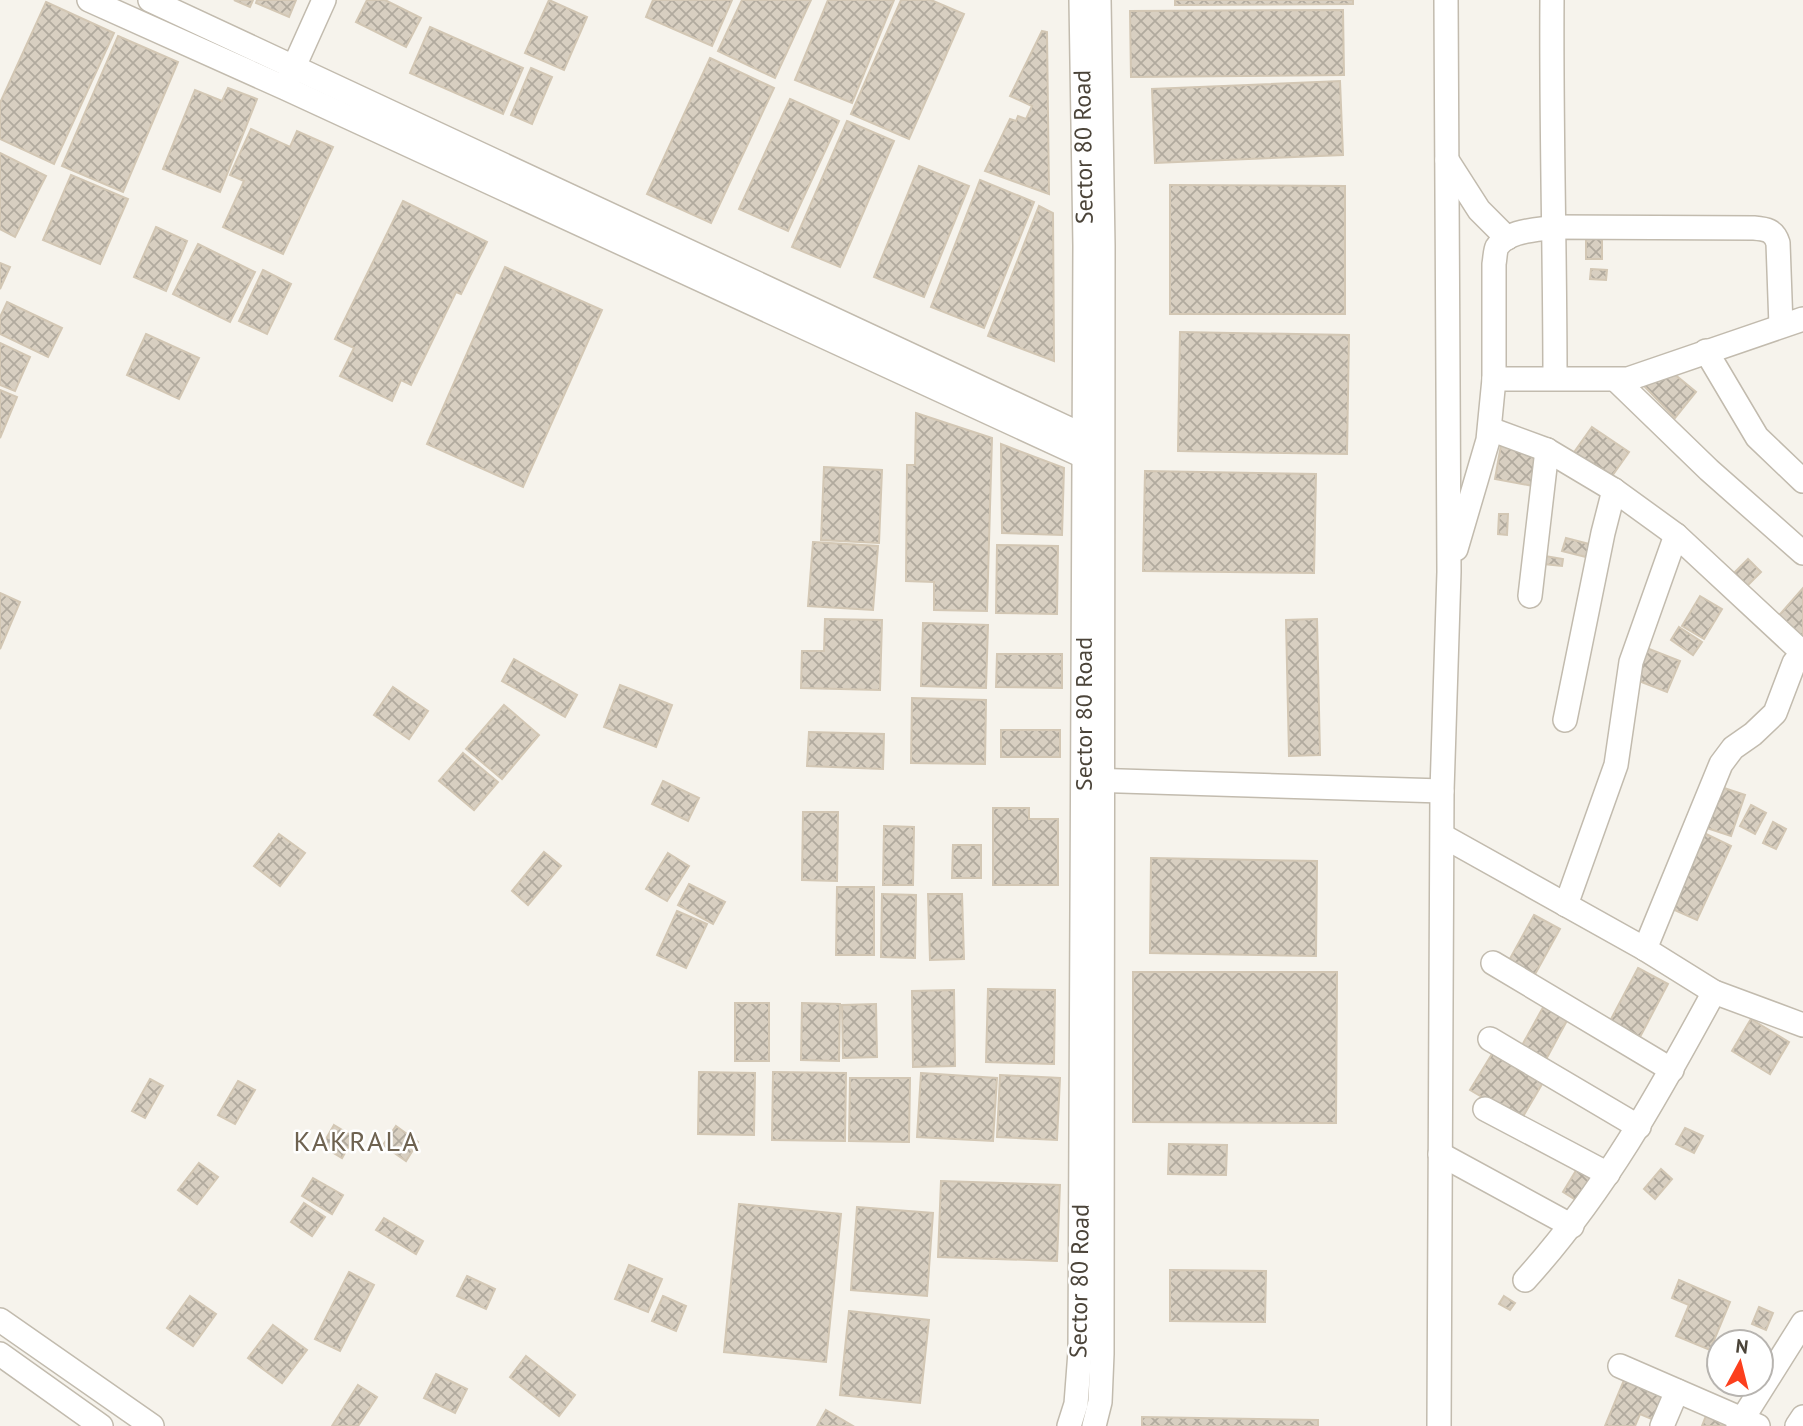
<svg xmlns="http://www.w3.org/2000/svg" width="1803" height="1426" viewBox="0 0 1803 1426" font-family="'PT Sans',sans-serif">
<style>
.building{fill:url(#building-cross-hatch);stroke:#d3c7b4;stroke-width:2}
.lines{fill:none;stroke-linecap:round;stroke-linejoin:round}
.minor-casing{stroke:#c2bbae;stroke-width:26}
.minor{stroke:#fff;stroke-width:23}
.labels{text-anchor:middle;dominant-baseline:central;stroke-width:5;stroke-linejoin:round;paint-order:stroke}
.street-label{font-size:24px;fill:#4b4439;stroke:#fff}
.quarter-label{font-size:28px;letter-spacing:2px;fill:#6e6250;stroke:#fff}
</style>
<defs>
<pattern id="building-cross-hatch" width="8" height="8" patternUnits="userSpaceOnUse" patternTransform="scale(1.75)"><rect width="8" height="8" fill="#d8cfc1"/><path d="M0 0l8 8M0 8l8-8" fill="none" stroke="#b1aa9e"/></pattern>
</defs>
<rect width="100%" height="100%" fill="#f6f3ec"/>
<g class="building">
<polygon points="234,0 253,0 250,7"/>
<polygon points="257,0 296,0 289,17 256,3"/>
<polygon points="367,0 385,0 421,18 406,47 356,22"/>
<polygon points="549,0 587,17 564,70 525,53"/>
<polygon points="653,0 732,0 712,46 646,17"/>
<polygon points="742,0 811,0 775,78 718,51"/>
<polygon points="828,0 894,0 852,103 795,80"/>
<polygon points="901,0 931,0 964,14 909,139 851,114"/>
<polygon points="1175,0 1353,0 1353,4 1175,5"/>
<polygon points="46,2 114,33 54,164 0,139 0,103"/>
<polygon points="1343,10 1344,75 1131,77 1130,11"/>
<polygon points="430,27 523,68 503,114 410,73"/>
<polygon points="1042,31 1047,32 1049,194 985,171 1010,119 1016,121 1018,116 1026,119 1032,106 1010,96"/>
<polygon points="118,36 178,62 123,192 62,166"/>
<polygon points="710,58 774,88 711,223 647,194"/>
<polygon points="531,68 552,77 532,124 511,115"/>
<polygon points="1340,81 1343,155 1155,163 1152,89"/>
<polygon points="228,88 257,99 220,192 163,169 195,90 222,101"/>
<polygon points="790,99 839,121 788,231 739,209"/>
<polygon points="847,121 894,141 840,267 792,247"/>
<polygon points="251,129 290,147 297,131 333,147 283,254 223,227 244,181 230,175"/>
<polygon points="0,153 46,176 15,237 0,229"/>
<polygon points="919,166 969,186 924,297 874,277"/>
<polygon points="71,175 128,199 100,264 43,240"/>
<polygon points="980,180 1034,202 984,328 931,307"/>
<polygon points="1170,185 1345,186 1345,314 1170,314"/>
<polygon points="403,201 487,242 461,294 456,292 411,385 401,380 392,401 340,376 354,348 335,339"/>
<polygon points="1039,206 1053,213 1054,361 988,336"/>
<polygon points="156,227 187,241 166,291 134,277"/>
<rect x="1586" y="238" width="16" height="21"/>
<polygon points="198,244 255,272 230,322 173,294"/>
<polygon points="0,263 10,267 0,289"/>
<polygon points="505,267 602,310 523,487 427,444"/>
<polygon points="1591,269 1607,270 1606,280 1590,279"/>
<polygon points="263,270 291,284 267,334 239,321"/>
<polygon points="7,302 62,328 48,357 0,334 0,317"/>
<polygon points="1180,332 1349,335 1347,454 1178,451"/>
<polygon points="146,334 199,358 179,399 127,375"/>
<polygon points="0,343 30,357 15,391 0,385"/>
<polygon points="1673,373 1696,392 1675,418 1642,384"/>
<polygon points="0,390 17,397 0,438"/>
<polygon points="916,413 992,438 987,611 934,610 934,582 906,581 907,465 915,465"/>
<polygon points="1592,427 1629,452 1607,483 1570,458"/>
<polygon points="1001,444 1064,468 1062,535 1002,533"/>
<polygon points="1501,445 1539,452 1533,486 1495,479"/>
<polygon points="824,467 882,470 879,543 821,540"/>
<polygon points="1145,471 1316,474 1314,573 1143,571"/>
<polygon points="1499,514 1508,514 1507,535 1498,534"/>
<polygon points="1566,538 1593,545 1590,558 1562,551"/>
<polygon points="813,542 878,546 873,610 808,606"/>
<polygon points="997,545 1058,546 1057,614 996,613"/>
<polygon points="1545,556 1563,559 1562,566 1544,564"/>
<polygon points="1748,559 1761,572 1741,592 1728,579"/>
<polygon points="1803,588 1803,643 1774,621"/>
<polygon points="0,593 20,602 0,649"/>
<polygon points="1700,596 1722,609 1704,639 1682,626"/>
<polygon points="825,619 882,620 880,690 801,688 802,651 824,651"/>
<polygon points="1317,619 1320,755 1289,756 1286,620"/>
<polygon points="923,623 988,625 986,688 921,686"/>
<polygon points="1679,627 1702,642 1693,655 1671,640"/>
<polygon points="1644,647 1680,661 1667,692 1631,678"/>
<polygon points="997,654 1062,654 1062,688 996,687"/>
<polygon points="514,659 577,695 565,717 502,681"/>
<polygon points="620,685 672,705 656,747 604,727"/>
<polygon points="393,687 428,711 409,739 374,715"/>
<polygon points="912,698 986,700 985,764 911,763"/>
<polygon points="504,705 539,735 502,779 466,749"/>
<rect x="1001" y="730" width="59" height="27"/>
<polygon points="809,732 884,734 883,769 807,766"/>
<polygon points="463,753 498,782 474,810 439,781"/>
<polygon points="663,781 699,798 688,821 652,804"/>
<polygon points="1718,786 1745,795 1731,836 1704,827"/>
<polygon points="1751,805 1766,813 1755,834 1740,826"/>
<polygon points="993,808 1029,808 1029,819 1058,819 1058,885 993,885"/>
<polygon points="803,812 838,812 837,881 802,880"/>
<polygon points="1773,822 1786,829 1776,849 1763,843"/>
<polygon points="884,826 914,827 913,885 883,885"/>
<polygon points="1704,833 1731,846 1697,920 1670,908"/>
<polygon points="279,834 305,853 280,886 254,866"/>
<polygon points="953,845 981,845 981,878 952,878"/>
<polygon points="544,852 561,866 528,905 512,891"/>
<polygon points="668,853 689,866 667,901 646,889"/>
<polygon points="1151,858 1317,861 1316,956 1150,953"/>
<polygon points="689,884 725,902 713,924 678,905"/>
<polygon points="837,887 874,887 874,955 836,955"/>
<polygon points="882,894 916,895 915,958 881,957"/>
<polygon points="928,894 962,894 964,959 930,960"/>
<polygon points="677,911 707,924 686,968 657,955"/>
<polygon points="1534,915 1560,929 1533,978 1507,964"/>
<polygon points="1638,968 1668,984 1640,1037 1610,1021"/>
<polygon points="1133,972 1337,972 1336,1123 1133,1122"/>
<polygon points="988,989 1055,990 1054,1064 986,1062"/>
<polygon points="954,990 955,1066 913,1067 912,991"/>
<polygon points="1546,1002 1570,1015 1544,1063 1520,1049"/>
<rect x="735" y="1003" width="34" height="58"/>
<polygon points="802,1003 840,1004 839,1061 801,1060"/>
<polygon points="876,1004 877,1057 843,1058 842,1005"/>
<polygon points="1751,1019 1789,1042 1770,1074 1732,1051"/>
<polygon points="1495,1049 1545,1079 1521,1120 1470,1090"/>
<polygon points="699,1072 755,1073 754,1135 698,1134"/>
<polygon points="773,1072 846,1073 845,1141 772,1140"/>
<polygon points="921,1073 997,1078 993,1141 917,1137"/>
<polygon points="1000,1075 1060,1078 1057,1140 997,1137"/>
<polygon points="850,1078 910,1078 909,1142 849,1141"/>
<polygon points="150,1079 163,1086 145,1118 132,1111"/>
<polygon points="238,1081 255,1090 235,1124 218,1115"/>
<polygon points="334,1125 354,1137 342,1158 322,1146"/>
<polygon points="396,1126 418,1142 406,1161 383,1145"/>
<polygon points="1685,1128 1703,1136 1694,1153 1676,1144"/>
<polygon points="1169,1144 1227,1145 1226,1175 1168,1174"/>
<polygon points="199,1163 218,1177 197,1204 178,1190"/>
<polygon points="1577,1169 1598,1182 1584,1205 1563,1192"/>
<polygon points="1661,1169 1672,1179 1655,1199 1644,1189"/>
<polygon points="313,1178 343,1195 332,1214 302,1196"/>
<polygon points="941,1181 1060,1185 1057,1261 938,1257"/>
<polygon points="304,1203 325,1217 312,1236 291,1222"/>
<polygon points="739,1204 841,1214 826,1362 724,1352"/>
<polygon points="857,1207 933,1213 927,1296 851,1290"/>
<polygon points="384,1218 423,1241 416,1254 376,1230"/>
<polygon points="629,1265 662,1279 648,1312 615,1299"/>
<polygon points="1170,1270 1266,1271 1265,1322 1170,1321"/>
<polygon points="349,1272 374,1285 340,1351 315,1339"/>
<polygon points="467,1276 495,1289 486,1309 457,1296"/>
<polygon points="1679,1280 1730,1302 1710,1350 1676,1336 1689,1305 1672,1298"/>
<polygon points="190,1296 216,1314 193,1346 167,1328"/>
<polygon points="663,1296 686,1306 676,1331 652,1321"/>
<polygon points="1504,1296 1515,1303 1510,1310 1499,1304"/>
<polygon points="1759,1307 1773,1313 1766,1330 1752,1324"/>
<polygon points="849,1311 929,1320 920,1403 840,1395"/>
<polygon points="273,1325 307,1350 282,1383 248,1358"/>
<polygon points="526,1356 575,1395 559,1416 510,1377"/>
<polygon points="436,1374 467,1389 455,1413 424,1398"/>
<polygon points="1624,1380 1671,1399 1661,1423 1640,1414 1635,1426 1605,1426"/>
<polygon points="358,1385 377,1397 358,1426 332,1426"/>
<polygon points="826,1410 853,1426 817,1426"/>
<polygon points="1707,1413 1734,1426 1702,1426"/>
<polygon points="1142,1417 1318,1420 1318,1426 1142,1426"/>
</g>
<g class="lines">
<g class="minor-casing">
<g id="minor">
<polyline points="89,0 285,88 1096,462"/>
<polyline points="150,0 1095,441"/>
<path d="M1552 0C1551 126 1555 252 1555 378"/>
<polyline points="288,80 324,0"/>
<polyline points="1447,160 1479,210 1507,238"/>
<polyline points="1706,351 1757,437 1803,481"/>
<polyline points="1494,379 1628,379 1803,319"/>
<polyline points="1616,380 1709,470 1803,553"/>
<polyline points="1490,429 1547,450 1614,490 1676,535 1803,653"/>
<path d="M1456 549 1488 440 1494 379V264C1495 259 1495 251 1497 247 1507 230 1538 230 1555 227L1754 228C1766 229 1774 230 1778 243L1781 326"/>
<polyline points="1530,596 1547,450"/>
<polyline points="1565,720 1603,533 1614,490"/>
<polyline points="1089,780 1442,791"/>
<polyline points="1443,836 1645,949 1714,992 1803,1025"/>
<polyline points="1566,905 1616,765 1631,662 1676,535"/>
<polyline points="1645,949 1721,764 1733,748 1753,734 1775,713 1794,663 1803,652"/>
<polyline points="1493,963 1672,1070"/>
<polyline points="1490,1039 1639,1127"/>
<polyline points="1485,1109 1608,1174"/>
<polyline points="1440,1154 1572,1226"/>
<path d="M1525 1280C1604 1193 1658 1095 1714 992"/>
<polyline points="0,1320 152,1426"/>
<polyline points="0,1354 101,1426"/>
<polyline points="1620,1366 1758,1426"/>
<polyline points="1069,1426 1076,1404 1080,1352 1085,246 1081,0"/>
<polyline points="1094,1426 1100,1402 1102,1354 1103,246 1099,0"/>
<polyline points="1439,1426 1442,791 1449,572 1446,0"/>
<polyline points="1662,1426 1677,1391"/>
<polyline points="1738,1426 1803,1323"/>
<polyline points="1797,1426 1803,1417"/>
</g>
</g>
<use href="#minor" class="minor"/>
</g>
<g class="labels">
<g class="street-label">
<text transform="translate(1083 147) rotate(-91)">Sector 80 Road</text>
<text transform="translate(1083 714) rotate(-90)">Sector 80 Road</text>
<text transform="translate(1079 1281) rotate(-89)">Sector 80 Road</text>
</g>
<g class="quarter-label">
<text x="357" y="1140">KAKRALA</text>
</g>
</g>
<g transform="translate(1740 1363) rotate(7)"><circle r="33" fill="#ffffff" stroke="#b7b4b0" stroke-width="2"/>
<path d="M0-5L12 26L0 18L-12 26Z" fill="#fc3f1d"/>
<text y="-10" font-size="19" font-weight="bold" text-anchor="middle" fill="#4b4439">N</text>
</g>
</svg>
